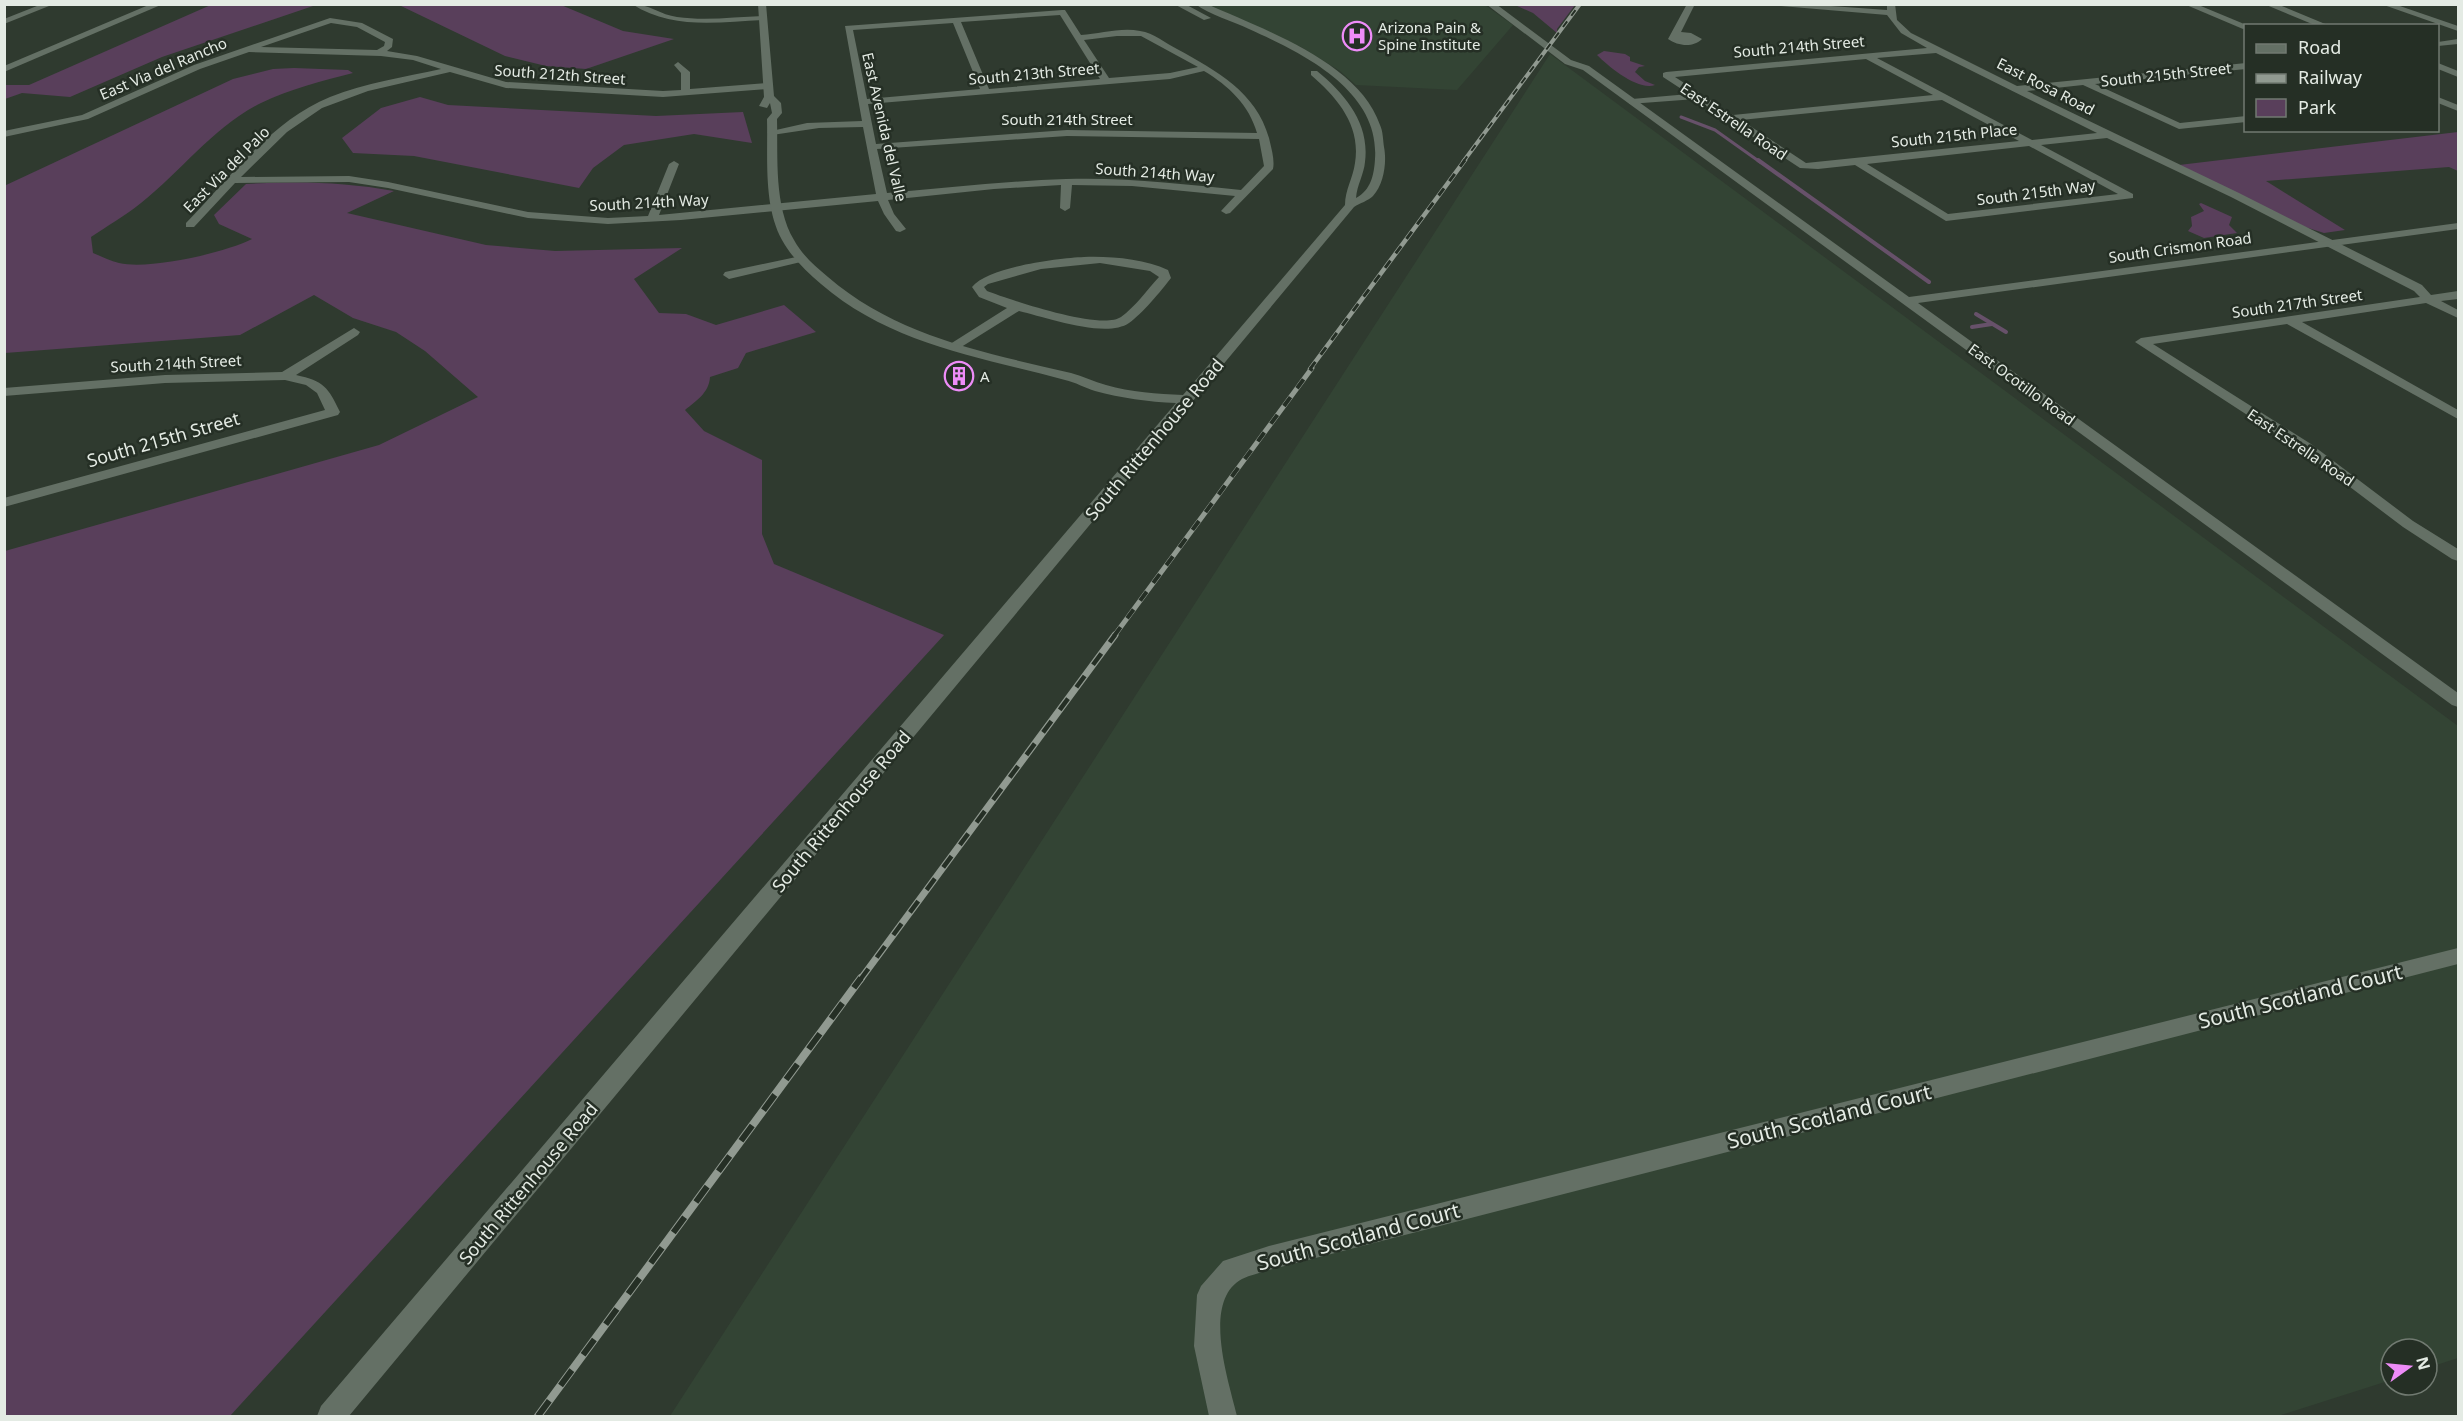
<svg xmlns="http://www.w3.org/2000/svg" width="2463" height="1421" viewBox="0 0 2463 1421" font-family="'Noto Sans',sans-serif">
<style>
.built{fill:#334434}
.green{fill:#593f5b}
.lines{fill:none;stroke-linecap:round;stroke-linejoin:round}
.stream-far1{stroke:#67516a;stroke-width:3}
.stream{stroke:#67516a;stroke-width:4}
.street{fill:#647065;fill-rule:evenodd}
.secondary{fill:#647065;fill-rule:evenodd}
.rail-far4-casing{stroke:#919a91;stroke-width:4}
.rail-far3-casing{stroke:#919a91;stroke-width:4.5}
.rail-far2-casing{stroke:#919a91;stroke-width:5}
.rail-far1-casing{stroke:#919a91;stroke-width:7}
.rail-casing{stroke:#919a91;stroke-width:8}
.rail-far4{stroke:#252f25;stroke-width:2;stroke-dasharray:7;stroke-linecap:butt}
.rail-far3{stroke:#252f25;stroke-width:3;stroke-dasharray:9;stroke-linecap:butt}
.rail-far2{stroke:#252f25;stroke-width:4;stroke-dasharray:11;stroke-linecap:butt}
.rail-far1{stroke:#252f25;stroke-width:4.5;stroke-dasharray:14;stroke-linecap:butt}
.rail{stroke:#252f25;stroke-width:6;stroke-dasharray:19;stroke-linecap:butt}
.labels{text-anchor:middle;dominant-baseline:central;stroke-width:5;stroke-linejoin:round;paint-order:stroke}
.far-poi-label{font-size:15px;fill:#e4ebe4;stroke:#252f25;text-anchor:start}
.far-street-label{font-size:15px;fill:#e4ebe4;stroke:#252f25}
.street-label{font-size:18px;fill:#e4ebe4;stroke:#252f25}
.near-street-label{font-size:21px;fill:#e4ebe4;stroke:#252f25}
</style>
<rect width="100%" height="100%" fill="#2f3a2f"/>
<g class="built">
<polygon points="1206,5 1485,5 1513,25 1457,90 1356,85 1340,71 1301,47"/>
<polygon points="1550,54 2458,726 2458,1358 2427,1368 2427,1349 2391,1349 2391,1380 2278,1416 670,1416"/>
</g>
<g class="green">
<polygon points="213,4 316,5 162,57 70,97 22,93 5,99 5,85 29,85"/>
<polygon points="399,5 561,5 623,31 674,39 586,69 546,66 505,56"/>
<polygon points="1515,5 1575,5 1557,29 1557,33 1533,13"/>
<path d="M1604 51 1625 54 1630 57V61L1645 66 1639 67 1635 72 1645 81 1655 85C1638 91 1609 67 1597 55Z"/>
<path d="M294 68 348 70 353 73C322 81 290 89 261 103 213 127 182 171 141 203 125 216 107 226 91 237L93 253C101 256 110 261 119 263 150 270 224 253 252 239L219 224 214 215 246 184C296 181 345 182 394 191L347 213 486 245 555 251 682 248 634 279 659 313 686 314 716 325 784 305 816 332 746 353 738 368 710 377C709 393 696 401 685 410L704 431 762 460V534L774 564 944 635 230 1416H5V551L379 445 478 397 425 351 396 332 353 318 314 295 240 335 5 353 4 186 233 79 273 69Z"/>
<polygon points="420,97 448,105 656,116 743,112 752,143 694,134 624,145 593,168 579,188 414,156 353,153 342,138 381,108"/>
<polygon points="2458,132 2458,171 2449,167 2266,181 2345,230 2324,233 2305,227 2179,165"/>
<polygon points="2201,203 2232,217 2229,225 2237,233 2204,238 2188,231 2192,226 2191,217 2204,211 2199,204"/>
</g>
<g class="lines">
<polyline class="stream-far1" points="1681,117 1715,130 1760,162"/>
<g class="stream">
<polyline points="1758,160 1929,282"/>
<polyline points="1976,314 2006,332"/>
<polyline points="1972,327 1992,324"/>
</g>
<g class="street">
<polygon points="42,4 54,4 4,24 4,19"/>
<polygon points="151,4 163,4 4,72 4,66"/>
<path d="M632 4C649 4 661 15 677 17 705 21 735 17 763 16L767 18 763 20C718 22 672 30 632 4Z"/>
<path d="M1687 4H1695L1681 32 1691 33 1702 39C1693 48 1678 46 1668 39Z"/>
<path d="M1758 4H1803L1887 10V4H1895L1897 20 1911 33 2017 86 2246 63V69L2095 84 2180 123 2246 116V122L2179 129 2083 85 2027 91 2239 193 2422 285 2431 295 2458 291V299L2441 301 2458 310V318L2426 303 2302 322 2458 410V419L2287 324 2153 344 2311 444 2413 521 2458 549V561L2452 559 2403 527 2301 450 2135 342 2141 338 2420 297 2414 291 2231 197 2107 138 2041 145 2133 194V198L1946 221 1855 165 1818 169 1800 168 1696 99 1629 104V100L1632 99 1689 94 1663 77V73L1666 72 1927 48 1901 33 1887 15ZM1936 53 2097 133 2032 140 1877 58ZM1866 59 1933 95 1733 115 1675 77ZM1942 100 2019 141 1806 163 1741 120ZM2029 146 2118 194 1948 214 1867 164Z"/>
<polygon points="2184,4 2196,4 2249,26 2243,29"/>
<polygon points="2264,4 2277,4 2330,26 2317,26"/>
<polygon points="2381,4 2394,4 2458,26 2458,31"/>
<path d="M1062 10H1065L1081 35C1100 34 1121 27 1140 31 1154 33 1165 43 1177 49 1217 71 1256 92 1269 138 1271 147 1275 160 1273 169L1230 213 1226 214 1221 211 1235 196 1132 186 1072 185 1070 208 1065 211 1060 208 1061 185 994 189 888 200 894 214 906 229 900 232 896 231 884 214 878 201 681 220 608 224 528 218 388 188 349 182 235 183 194 227H186V223C230 178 271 121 330 97 366 83 404 77 441 69L413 60 381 56 249 52 200 69 88 119 4 137V131L82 115 194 65 330 18 362 23 393 39 392 47 387 51 417 56 506 82 663 91 681 90V73L674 65 678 62 690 72V89L768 83 773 86 768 89 663 97 506 88 450 72 368 91 322 108 287 132 241 177 349 176 388 182 528 212 608 218 648 216 669 164 674 161 679 164 659 215 876 194 863 127 819 128 772 135 767 132 807 123 862 121 845 26ZM1060 15 1100 79 989 89 961 22ZM331 23 357 27 385 42 384 46 377 50 261 47ZM953 23 980 89 867 99 853 30ZM1117 36H1141L1198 67 1170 73 1109 78 1084 40ZM1204 71C1229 86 1249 105 1257 133L1067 130 876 144 868 104 1170 79ZM1067 136 1259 139 1264 166 1241 190C1183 184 1124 177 1066 179 1006 181 946 188 887 193L877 149Z"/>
<polygon points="2458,39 2458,44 2438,46 2438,42"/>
<polygon points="2438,63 2458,71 2458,77 2438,69"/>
<polygon points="2438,97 2458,105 2458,111 2438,103"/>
<polygon points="801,256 807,259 805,261 729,279 723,275 725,272"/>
<path d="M1084 257C1111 256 1144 259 1168 270L1171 278C1161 291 1142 314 1129 323 1106 339 1045 317 1019 311L958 349H948L947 346 1007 308 979 297 972 287C988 267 1058 258 1084 257ZM1100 263 1150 271 1159 277C1147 290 1135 307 1121 317 1101 331 1011 300 987 291L984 287 988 284 1041 269Z"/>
<path d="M354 328 360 332 358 335 296 375C324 381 328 387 340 412L338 415 4 507V498L325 410 317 393 306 385 285 380 165 383 4 396V388L165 375 282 372Z"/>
<path d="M2458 948V964L1269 1270C1260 1273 1250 1275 1242 1279 1201 1301 1229 1382 1237 1416H1209L1194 1346 1197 1295 1201 1286 1223 1261 1269 1246Z"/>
</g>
<g class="secondary">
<path d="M758 4H766L774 96 781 103 782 113 777 119C778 158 774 206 794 240 802 255 815 266 828 277 896 336 986 353 1071 373 1083 376 1094 382 1106 385 1131 392 1157 394 1183 395L1345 205C1345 190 1353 178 1355 163 1361 126 1338 98 1311 75V71H1317C1345 94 1370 123 1365 162 1364 174 1357 185 1356 198 1371 190 1374 175 1375 159 1380 90 1302 53 1249 29 1232 21 1211 15 1195 4H1207C1262 29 1359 62 1380 125 1383 131 1383 140 1384 147 1387 162 1384 184 1373 196 1368 201 1360 203 1354 207L349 1416H317L321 1406 1176 403C1148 402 1121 398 1095 391 1085 388 1075 382 1065 380 980 357 890 344 821 284 806 271 792 258 782 240 763 205 768 158 767 119L772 113 770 103 767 108 759 106 764 97Z"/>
<polygon points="1174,4 1185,4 1211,18 1204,20"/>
<polygon points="1486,4 1496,4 1571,60 1589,66 1909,297 2458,223 2458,229 1918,303 2458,693 2458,707 2452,705 1583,70 1565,64"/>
</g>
<g class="rail-far4-casing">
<polyline id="rail-far4" points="1463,162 1580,4"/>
</g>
<g class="rail-far3-casing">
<polyline id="rail-far3" points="1310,369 1465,160"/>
</g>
<g class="rail-far2-casing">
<polyline id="rail-far2" points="1114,636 1312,368"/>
</g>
<g class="rail-far1-casing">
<polyline id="rail-far1" points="860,980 1115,635"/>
</g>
<g class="rail-casing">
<polyline id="rail" points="538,1416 861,978"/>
</g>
<use href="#rail-far4" class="rail-far4"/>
<use href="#rail-far3" class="rail-far3"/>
<use href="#rail-far2" class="rail-far2"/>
<use href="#rail-far1" class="rail-far1"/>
<use href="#rail" class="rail"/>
</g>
<defs>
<g id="hospital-ring" transform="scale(1.5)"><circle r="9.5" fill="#252f25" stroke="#ee8cf8" stroke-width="1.5"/><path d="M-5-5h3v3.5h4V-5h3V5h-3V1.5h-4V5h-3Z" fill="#ee8cf8"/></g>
<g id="building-ring" transform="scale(1.5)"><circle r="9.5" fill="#252f25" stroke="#ee8cf8" stroke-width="1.5"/><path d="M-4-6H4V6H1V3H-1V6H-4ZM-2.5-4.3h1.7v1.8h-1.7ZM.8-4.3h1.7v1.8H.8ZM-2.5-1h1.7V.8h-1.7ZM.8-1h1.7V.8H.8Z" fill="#ee8cf8"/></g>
</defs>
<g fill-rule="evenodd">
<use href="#hospital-ring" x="1357" y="36"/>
<use href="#building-ring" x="959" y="376"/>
</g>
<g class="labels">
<g class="far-poi-label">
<text x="1378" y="27">Arizona Pain &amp;<tspan x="1378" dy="17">Spine Institute</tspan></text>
<text x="980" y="376">A</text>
</g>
<g class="far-street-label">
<text transform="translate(1799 46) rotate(-5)">South 214th Street</text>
<text transform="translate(163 68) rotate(-23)">East Via del Rancho</text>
<text transform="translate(1034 73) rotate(-5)">South 213th Street</text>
<text transform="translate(560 74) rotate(4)">South 212th Street</text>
<text transform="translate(2166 74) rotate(-6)">South 215th Street</text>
<text transform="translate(2046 86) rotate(27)">East Rosa Road</text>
<text x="1067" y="119">South 214th Street</text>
<text transform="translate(1734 121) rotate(34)">East Estrella Road</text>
<text transform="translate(885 127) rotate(77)">East Avenida del Valle</text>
<text transform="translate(1954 135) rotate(-6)">South 215th Place</text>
<text transform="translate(226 169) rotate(-45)">East Via del Palo</text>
<text transform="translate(1155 172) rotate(4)">South 214th Way</text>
<text transform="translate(2036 192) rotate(-7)">South 215th Way</text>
<text transform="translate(649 202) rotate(-3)">South 214th Way</text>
<text transform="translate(2180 247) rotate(-8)">South Crismon Road</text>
<text transform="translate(2297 303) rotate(-8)">South 217th Street</text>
<text transform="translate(176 363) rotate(-3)">South 214th Street</text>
<text transform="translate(2022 384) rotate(36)">East Ocotillo Road</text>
<text transform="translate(2301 447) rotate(34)">East Estrella Road</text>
</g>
<g class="street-label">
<text transform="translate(163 439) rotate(-16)">South 215th Street</text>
<text transform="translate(1154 439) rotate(-50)">South Rittenhouse Road</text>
<text transform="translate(841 811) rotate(-50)">South Rittenhouse Road</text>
<text transform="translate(528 1183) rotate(-50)">South Rittenhouse Road</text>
</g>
<g class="near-street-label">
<text transform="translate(2300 996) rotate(-14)">South Scotland Court</text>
<text transform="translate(1829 1116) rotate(-14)">South Scotland Court</text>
<text transform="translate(1358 1236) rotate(-15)">South Scotland Court</text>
</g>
</g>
<rect width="2463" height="1421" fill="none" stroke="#e4ebe4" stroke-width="12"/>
<rect x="2244" y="24" width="195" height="108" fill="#252f25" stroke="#717a71" stroke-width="1.5"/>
<rect x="2256" y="44" width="30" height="9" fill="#647065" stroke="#717a71" stroke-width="1.5"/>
<text x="2298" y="54" font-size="18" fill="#e4ebe4">Road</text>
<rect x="2256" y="74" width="30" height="9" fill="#919a91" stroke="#717a71" stroke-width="1.5"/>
<text x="2298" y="84" font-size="18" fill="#e4ebe4">Railway</text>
<rect x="2256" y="99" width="30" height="18" fill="#593f5b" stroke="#717a71" stroke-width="1.5"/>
<text x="2298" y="114" font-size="18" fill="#e4ebe4">Park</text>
<g transform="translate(2409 1367) rotate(75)"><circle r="28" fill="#252f25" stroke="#717a71" stroke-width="1.5"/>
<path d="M0-4.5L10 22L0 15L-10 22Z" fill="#ee8cf8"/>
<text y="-9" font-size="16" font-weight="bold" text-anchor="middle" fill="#e4ebe4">N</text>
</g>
</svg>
